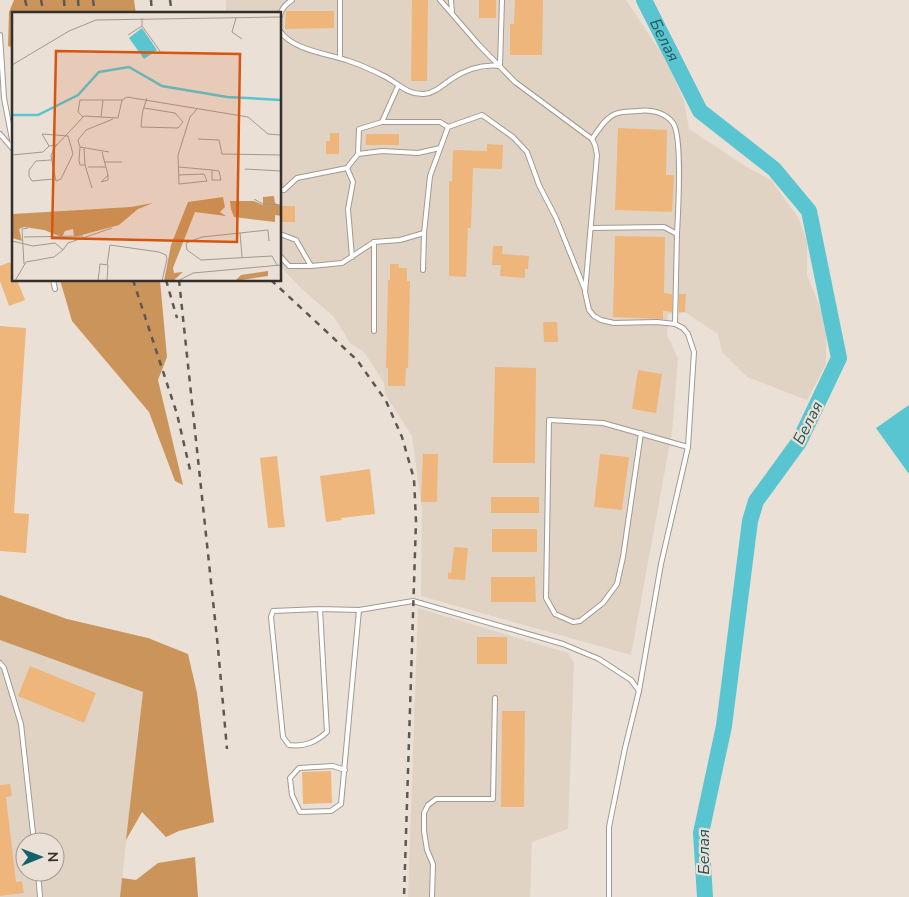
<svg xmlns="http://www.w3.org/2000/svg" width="909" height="897" viewBox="0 0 909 897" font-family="'Nunito Sans',sans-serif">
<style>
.built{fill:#e1d3c3;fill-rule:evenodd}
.forest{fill:#cb945b}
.water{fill:#59c5d0}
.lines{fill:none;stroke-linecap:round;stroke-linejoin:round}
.river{stroke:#59c5d0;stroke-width:16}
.building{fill:#eeb67b}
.service-casing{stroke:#a39990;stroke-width:6}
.service{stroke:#fff;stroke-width:4}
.rail{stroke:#5e5853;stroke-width:2.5;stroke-dasharray:6 6;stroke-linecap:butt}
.labels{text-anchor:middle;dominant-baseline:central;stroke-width:4.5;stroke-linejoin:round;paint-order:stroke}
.water-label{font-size:16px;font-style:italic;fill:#255459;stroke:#eae0d6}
.inset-river{fill:none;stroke:#59c5d0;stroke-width:2.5}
.inset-road{fill:none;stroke:#a19992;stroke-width:1}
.view{fill:#d6550f;fill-opacity:0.15;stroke:#d6550f;stroke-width:2.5}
.inset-edge{fill:none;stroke:#332f2b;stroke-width:2.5}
</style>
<rect width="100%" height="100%" fill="#eae0d6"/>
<g class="built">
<polygon points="226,0 626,0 666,60 684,101 689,129 745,166 771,180 798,217 807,242 807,275 826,322 826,364 807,400 747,377 722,352 718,334 686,313 668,314 667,335 678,359 672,432 631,655 421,596 422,510 412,436 385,394 384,383 365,353 350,343 334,317 301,288 280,266 280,14 226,14"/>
<polygon points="418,608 568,653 574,663 568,829 532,842 530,897 408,897"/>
<path d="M0 640 143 692 120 897H0ZM25 842H55V872H25Z"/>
</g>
<g class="forest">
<polygon points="14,0 134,0 136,14 14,14 14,48 8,46 9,12"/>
<polygon points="60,280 160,280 167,357 158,380 183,485 175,481 149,412 72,321"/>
<polygon points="0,595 67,619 148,638 188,654 197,693 214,822 179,831 166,837 142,812 126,840 143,692 0,640"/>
<polygon points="195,857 198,897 120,897 122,878 136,880 158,863"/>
</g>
<polygon class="water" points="909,405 909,474 876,428"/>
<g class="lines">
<path class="river" id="s1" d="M644 0 700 111 774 169 809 211 839 358 799 442 756 501 750 521 724 726 701 833 705 897"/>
</g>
<g class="building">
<polygon points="412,0 428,0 427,81 411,81"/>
<rect x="479" y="0" width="17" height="18"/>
<polygon points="515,0 543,0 542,55 510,55 510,24 514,24"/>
<polygon points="334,11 334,28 285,29 286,11"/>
<polygon points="618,128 667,130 666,175 674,175 672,212 615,210"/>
<polygon points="330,133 339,133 339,154 326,154 326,141 330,141"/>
<rect x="366" y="134" width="33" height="11"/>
<polygon points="487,144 503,145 502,169 473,168 471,228 468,228 466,277 449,276 449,181 452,181 453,150 487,151"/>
<rect x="280" y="206" width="15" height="16"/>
<polygon points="615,236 665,237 664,293 672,294 672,312 663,311 663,319 613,317"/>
<polygon points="493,246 503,246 502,254 529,256 528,269 525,269 525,278 500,276 501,265 492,265"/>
<polygon points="10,262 14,271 14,280 17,280 25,300 9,306 0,281 0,266"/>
<polygon points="390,264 399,264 399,268 407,268 407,281 410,281 408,368 406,368 405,386 388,386 388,368 386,368 388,280 390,280"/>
<polygon points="679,294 686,294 685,312 679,312"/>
<polygon points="543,322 557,322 558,342 544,342"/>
<polygon points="0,326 26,328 14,513 29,514 26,553 0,551"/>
<polygon points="495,367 536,368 535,463 493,463"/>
<polygon points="638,370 662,374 656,413 632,409"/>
<polygon points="423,454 438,454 437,502 421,502"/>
<polygon points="600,454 629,457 622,510 594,507"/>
<polygon points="277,456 285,527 268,528 260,458"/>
<polygon points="370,469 375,514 341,518 342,520 326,522 320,476"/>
<rect x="491" y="497" width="48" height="16"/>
<rect x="492" y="529" width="45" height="23"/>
<polygon points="454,547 468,548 465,580 448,579 448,572 451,573"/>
<polygon points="491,577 535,577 536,602 491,602"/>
<rect x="477" y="637" width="30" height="27"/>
<polygon points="30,666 96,693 84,723 18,696"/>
<polygon points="502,711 525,711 524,807 501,807"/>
<polygon points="331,771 332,803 303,804 302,772"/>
<polygon points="10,784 12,796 6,797 16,882 22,881 24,893 0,896 0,785"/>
</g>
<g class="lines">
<g class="service-casing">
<g id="service">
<polyline points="440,0 479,45 515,82 592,139 595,145 597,155 585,292 589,310 594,316 601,320 614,323 657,322 675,324 683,328 688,334 694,352 688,447 661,564 639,691 625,748 609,827 609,897"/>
<polyline points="451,0 452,13"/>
<path d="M280 16C281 9 286 4 292 0"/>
<path d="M280 31C292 50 329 54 349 61 361 65 372 70 384 76 398 83 407 95 424 94 434 93 442 86 450 80 466 69 481 64 500 66"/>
<polyline points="0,35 4,98 14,150"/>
<polyline points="340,58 340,0"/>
<polyline points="500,66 502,0"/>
<polyline points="382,122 398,86"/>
<polyline points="0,134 12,148"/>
<path d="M592 139C598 131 605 118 615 114 622 111 631 112 638 111 650 109 665 112 673 123 683 137 678 213 677 234"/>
<polyline points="358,154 359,129 382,122 440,122 448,127"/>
<polyline points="347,168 353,182 348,209 352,257"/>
<polyline points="280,190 284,190 297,178 347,168 358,154 382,151 418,153 440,148"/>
<polyline points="591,228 664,227 677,234 675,324"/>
<polyline points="280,234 296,240 311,266"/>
<polyline points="374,242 374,331"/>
<polyline points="280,256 289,266 311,266 342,263 374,242 400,240 424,233"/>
<polyline points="423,270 424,233 430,176 448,127 482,115 513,137 527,152 539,185 556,218 585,290"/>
<polyline points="53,280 55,289"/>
<polyline points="641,433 623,557 617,584 603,603 580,621 573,622 555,614 546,598 549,420 603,423 688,447"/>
<path d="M320 609 327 732C316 742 305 747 289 745L283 737 271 617 273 611 320 609 359 610 413 601 563 644 599 659 631 680 639 691"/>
<polyline points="0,663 4,668 21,724 34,842"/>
<polyline points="345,770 333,766 299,768 290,778 292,795 300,812 331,811 341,804 359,610"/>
<polyline points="38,872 40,897"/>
<polyline points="432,897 433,864 427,850 424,831 424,813 428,805 436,799 493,799 495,698"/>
</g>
</g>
<use href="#service" class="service"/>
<g class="rail">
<polyline points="25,0 29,14"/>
<polyline points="41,0 44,14"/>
<polyline points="64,0 65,14"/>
<polyline points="78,0 79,14"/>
<polyline points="93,0 95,14"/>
<polyline points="151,0 152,14"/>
<polyline points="170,0 172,14"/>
<polyline points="133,280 177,414 191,474"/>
<polyline points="166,280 177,318"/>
<polyline points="179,280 218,648 227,749"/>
<polyline points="271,280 357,360 386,401 402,437 414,479 416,521 404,897"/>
</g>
</g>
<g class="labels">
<g class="water-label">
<text stroke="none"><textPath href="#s1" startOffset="45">Белая</textPath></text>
<text transform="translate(808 423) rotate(-63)">Белая</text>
<text transform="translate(704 852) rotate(-90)">Белая</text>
</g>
</g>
<g transform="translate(12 12)">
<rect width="269" height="269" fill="#eae0d6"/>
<path d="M262 184 263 191 269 194V204L263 203V210L222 205 219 197 218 189H242L251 193V185ZM211 185 213 195 208 200 214 204 183 200 161 256 162 261 171 260 161 269H152L159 233 176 190ZM141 191 126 197 107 213 66 224H62L61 217 53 219 50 225 32 218 12 215 7 217 10 229 0 226V202L119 195ZM256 259V264L223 269 229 263Z" fill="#cb945b"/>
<path d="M130 16 145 38 132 47 117 26Z" fill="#59c5d0"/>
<path class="inset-river" d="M0 103H26L66 83 87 60 117 55 150 74 215 85 269 88"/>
<path class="inset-road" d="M130 6V14L148 39M224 6 220 20 230 27M116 23 130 14M0 53 57 19 84 8 269 5M132 96 163 101 171 110 166 116 129 115 130 104 131 98 135 86M71 105 66 100 68 88H91M89 105 91 88H110M56 124 61 142 49 167 44 169 39 144 42 136 72 104 106 106 110 88 115 85 236 105 256 122 269 123M186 127 207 128 210 142 269 143M37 134 30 122 56 124M68 135 67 148 68 153H73M72 136 73 153 80 176M90 140 96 163V168L89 170 96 163M97 140 68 135 66 128 74 118 101 107M0 143 31 140 37 134 45 133M0 143V168M39 148 24 149 17 158V164L20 169 42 167M92 150H110M76 155H94M167 155 200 158 207 159 209 168H200V158M233 157 269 159M167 163 192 162 195 169 167 172 166 143 178 105 185 97M242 187 249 191 269 193M228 221 230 245M12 225 71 224M0 229 21 234 43 231 51 238 42 245 14 250 3 269M257 229 256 218 190 225 174 231 175 238 189 248 260 244 265 253M51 238 56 231 100 216M12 252 10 217 16 216M95 253 98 233 147 240 154 243 155 247 150 269M86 269 88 252 96 253 95 269M166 269 181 261 269 253"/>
<path class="view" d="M44 39 228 42 225 230 40 226Z"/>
<rect width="269" height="269" class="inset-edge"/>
</g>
<g transform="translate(40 857) rotate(89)"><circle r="24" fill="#eae0d6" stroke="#a19992"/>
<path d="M0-4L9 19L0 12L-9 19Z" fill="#136269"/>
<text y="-8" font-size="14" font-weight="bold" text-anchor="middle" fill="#332f2b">N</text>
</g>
</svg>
